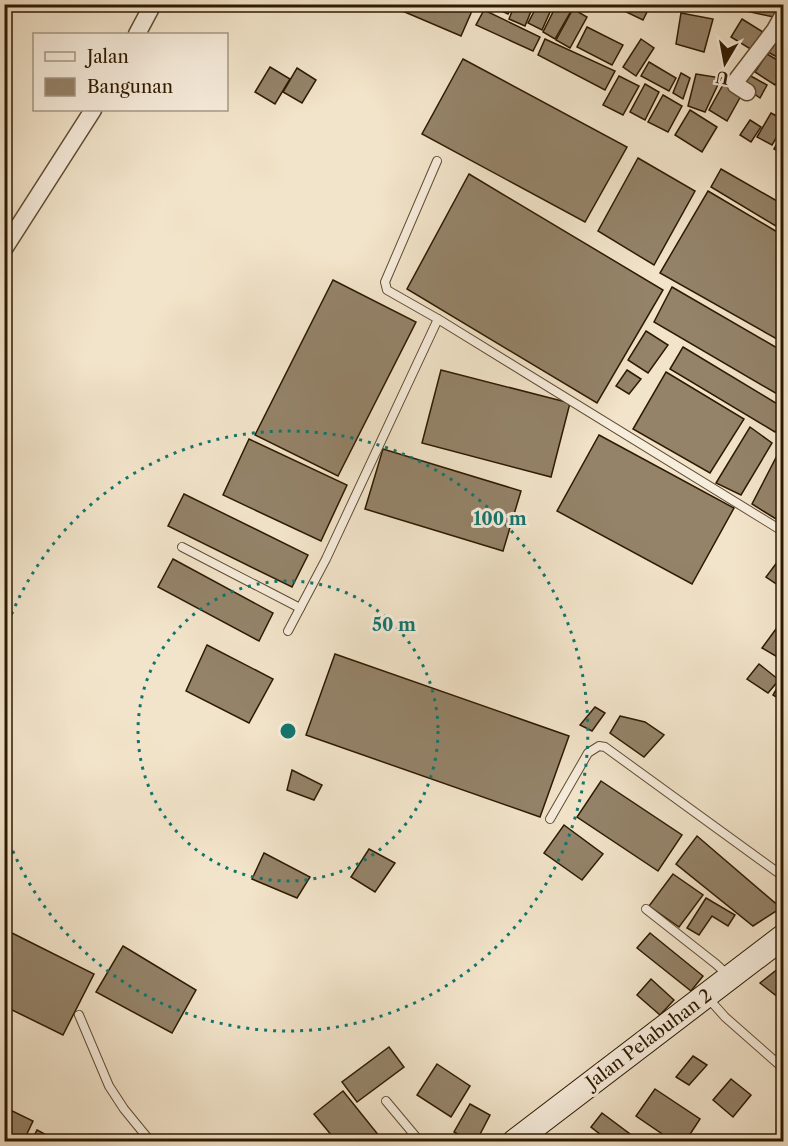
<svg xmlns="http://www.w3.org/2000/svg" width="788" height="1146" viewBox="0 0 788 1146" font-family="'Libre Caslon Text',serif">
<style>
.building{fill:#948369;stroke:#2e1a00;stroke-width:1.5}
.lines{fill:none;stroke-linecap:round;stroke-linejoin:round}
.lane-casing{stroke:#5f4c32;stroke-width:10}
.street-casing{stroke:#5f4c32;stroke-width:19}
.secondary-casing{stroke:#2e1a00;stroke-width:26}
.lane{stroke:#f7eddd;stroke-width:8}
.street{stroke:#f7eddd;stroke-width:16}
.secondary{stroke:#f7eddd;stroke-width:24}
.ring{fill:none;stroke:#0f766e;stroke-width:3;stroke-dasharray:3 6}
.labels{text-anchor:middle;dominant-baseline:central;stroke-width:6;stroke-linejoin:round;paint-order:stroke}
.street-label{font-size:18px;fill:#2e1a00;stroke:#f7eddd}
.centre{fill:#0f766e;stroke:#f7eddd;stroke-width:3}
.ring-label{font-size:18px;text-anchor:middle;font-weight:bold;fill:#0f766e;stroke:#f7eddd;stroke-width:6;stroke-linejoin:round;paint-order:stroke}
</style>
<rect width="100%" height="100%" fill="#f2e4ca"/>
<filter id="stains"><feTurbulence type="fractalNoise" baseFrequency=".00333" numOctaves="4"/><feColorMatrix values="0 0 0 0 .2 0 0 0 0 .09 0 0 0 0 .02 0 0 0 .5 -.17"/></filter>
<radialGradient id="worn" r=".72"><stop offset=".6" stop-color="#630" stop-opacity="0"/><stop offset="1" stop-color="#630" stop-opacity=".3"/></radialGradient>
<g class="building">
<polygon points="386,4 475,4 461,36"/>
<polygon points="487,4 513,4 508,14"/>
<polygon points="515,4 534,4 525,26 509,19"/>
<polygon points="557,4 571,11 555,39 543,32"/>
<polygon points="623,4 651,4 643,20 620,9"/>
<polygon points="748,4 784,4 784,8 778,18 746,11"/>
<polygon points="537,6 550,12 542,30 528,23"/>
<polygon points="573,9 587,17 570,48 556,40"/>
<polygon points="484,10 540,37 533,51 476,25"/>
<polygon points="681,13 713,19 704,52 676,44"/>
<polygon points="742,19 763,32 752,50 731,37"/>
<polygon points="784,22 784,61 766,51"/>
<polygon points="587,27 623,45 612,65 577,47"/>
<polygon points="545,39 615,71 605,90 538,55"/>
<polygon points="641,39 654,48 636,76 623,67"/>
<polygon points="767,54 784,64 784,74 775,85 755,72"/>
<polygon points="463,59 627,147 585,222 422,134"/>
<polygon points="649,62 676,78 669,91 641,76"/>
<polygon points="270,67 290,79 275,104 255,92"/>
<polygon points="297,68 316,80 302,103 283,92"/>
<polygon points="681,73 690,78 683,99 673,93"/>
<polygon points="696,74 721,78 705,112 688,106"/>
<polygon points="749,75 767,85 760,98 744,87"/>
<polygon points="619,76 639,86 623,115 603,105"/>
<polygon points="724,83 742,94 727,121 709,110"/>
<polygon points="645,84 659,92 645,120 630,112"/>
<polygon points="663,95 682,106 668,132 648,122"/>
<polygon points="690,110 717,127 702,152 675,135"/>
<polygon points="771,113 784,120 784,125 772,145 757,137"/>
<polygon points="750,120 761,127 751,142 740,135"/>
<polygon points="784,131 784,154 774,149"/>
<polygon points="638,158 695,191 654,265 598,231"/>
<polygon points="721,169 784,205 784,231 711,187"/>
<polygon points="469,174 663,290 597,403 407,289"/>
<polygon points="708,191 784,236 784,343 660,273"/>
<polygon points="333,280 416,322 338,476 255,435"/>
<polygon points="672,287 784,352 784,398 654,322"/>
<polygon points="646,331 668,345 648,373 628,360"/>
<polygon points="683,347 784,408 784,422 775,432 670,369"/>
<polygon points="441,370 570,403 551,477 422,443"/>
<polygon points="627,370 641,379 629,394 616,386"/>
<polygon points="666,372 744,419 710,473 633,429"/>
<polygon points="750,427 772,443 741,495 716,483"/>
<polygon points="599,435 734,508 692,584 557,511"/>
<polygon points="249,439 347,485 321,541 223,495"/>
<polygon points="782,446 784,447 784,524 752,504"/>
<polygon points="383,449 521,491 503,551 365,509"/>
<polygon points="184,494 308,555 292,587 168,526"/>
<polygon points="784,553 784,589 766,577"/>
<polygon points="173,559 273,613 259,641 158,587"/>
<polygon points="784,618 784,661 762,648"/>
<polygon points="207,645 273,679 249,723 186,691"/>
<polygon points="335,654 569,736 540,817 306,735"/>
<polygon points="759,664 779,680 768,693 747,679"/>
<polygon points="784,676 784,702 773,695"/>
<polygon points="595,707 605,713 592,731 580,725"/>
<polygon points="620,716 645,722 664,735 644,757 610,733"/>
<polygon points="292,770 322,785 314,800 287,790"/>
<polygon points="601,781 682,835 658,871 577,817"/>
<polygon points="564,825 603,854 582,880 544,853"/>
<polygon points="697,836 781,908 753,926 676,864"/>
<polygon points="369,849 395,863 375,892 351,877"/>
<polygon points="264,853 310,877 297,898 252,879"/>
<polygon points="673,874 703,895 679,927 649,906"/>
<polygon points="706,898 735,915 728,926 712,916 699,935 687,928"/>
<polygon points="4,929 94,974 63,1035 4,1006"/>
<polygon points="650,933 703,976 691,991 637,948"/>
<polygon points="123,946 196,990 172,1033 96,992"/>
<polygon points="784,964 784,1002 760,983"/>
<polygon points="651,979 674,1000 660,1015 637,995"/>
<polygon points="389,1047 404,1067 357,1102 342,1082"/>
<polygon points="693,1056 707,1065 689,1085 676,1077"/>
<polygon points="437,1064 470,1086 451,1117 417,1095"/>
<polygon points="731,1079 751,1095 733,1117 713,1100"/>
<polygon points="655,1089 700,1119 685,1142 674,1142 636,1116"/>
<polygon points="343,1091 384,1142 337,1142 314,1114"/>
<polygon points="470,1104 490,1115 476,1142 472,1142 454,1132"/>
<polygon points="4,1107 33,1121 23,1142 9,1142 4,1139"/>
<polygon points="602,1113 630,1134 624,1142 610,1142 591,1127"/>
<polygon points="37,1130 56,1140 55,1142 31,1142"/>
</g>
<g class="lines">
<g class="lane-casing">
<g id="lane">
<polyline points="437,161 385,282 387,290 438,319 784,532"/>
<polyline points="182,547 300,608"/>
<polyline points="288,631 326,559 438,319"/>
<polyline points="550,819 588,753 599,746 605,747 784,877"/>
<polyline points="646,909 716,964 730,977"/>
<polyline points="708,998 725,1017 784,1069"/>
<polyline points="79,1015 109,1086 124,1109 151,1142"/>
<polyline points="386,1101 417,1138 417,1142"/>
</g>
</g>
<g class="street-casing">
<g id="street">
<polyline points="137,34 153,4"/>
<polyline points="747,92 736,85 736,81 775,30 784,14"/>
<polyline points="4,249 93,110"/>
</g>
</g>
<g class="secondary-casing">
<polyline id="secondary" points="514,1142 784,936"/>
</g>
<use href="#lane" class="lane"/>
<use href="#street" class="street"/>
<use href="#secondary" class="secondary"/>
</g>
<g class="ring">
<circle cx="288" cy="731" r="150"/>
<path d="M5 631A300 300 0 1 1 5 831"/>
</g>
<g class="labels">
<g class="street-label">
<text transform="translate(649 1039) rotate(-37)">Jalan Pelabuhan 2</text>
</g>
</g>
<circle cx="288" cy="731" r="9" class="centre"/>
<g class="ring-label">
<text x="500" y="525">100 m</text>
<text x="394" y="631">50 m</text>
</g>
<rect width="788" height="1146" fill="none" stroke="#f2e4ca" stroke-width="24"/>
<rect x="6" y="6" width="776" height="1134" fill="none" stroke="#2e1a00" stroke-width="3"/>
<rect x="12" y="12" width="764" height="1122" fill="none" stroke="#2e1a00" stroke-width="1.5"/>
<rect x="33" y="33" width="195" height="78" fill="#f7eddd" stroke="#a79985" stroke-width="1.5"/>
<rect x="45" y="52" width="30" height="9" fill="#f7eddd" stroke="#a79985" stroke-width="1.5"/>
<text x="87" y="63" font-size="18" fill="#2e1a00">Jalan</text>
<rect x="45" y="78" width="30" height="18" fill="#948369" stroke="#a79985" stroke-width="1.5"/>
<text x="87" y="93" font-size="18" fill="#2e1a00">Bangunan</text>
<g transform="translate(725 63) rotate(190)" stroke="#f7eddd" stroke-width="4.5" paint-order="stroke">
<path d="M0-4.5L10 22L0 15L-10 22Z" fill="#2e1a00"/>
<text y="-9" font-size="16" font-weight="bold" text-anchor="middle" fill="#2e1a00">U</text>
</g>
<rect width="100%" height="100%" filter="url(#stains)"/>
<rect width="100%" height="100%" fill="url(#worn)"/>
</svg>
